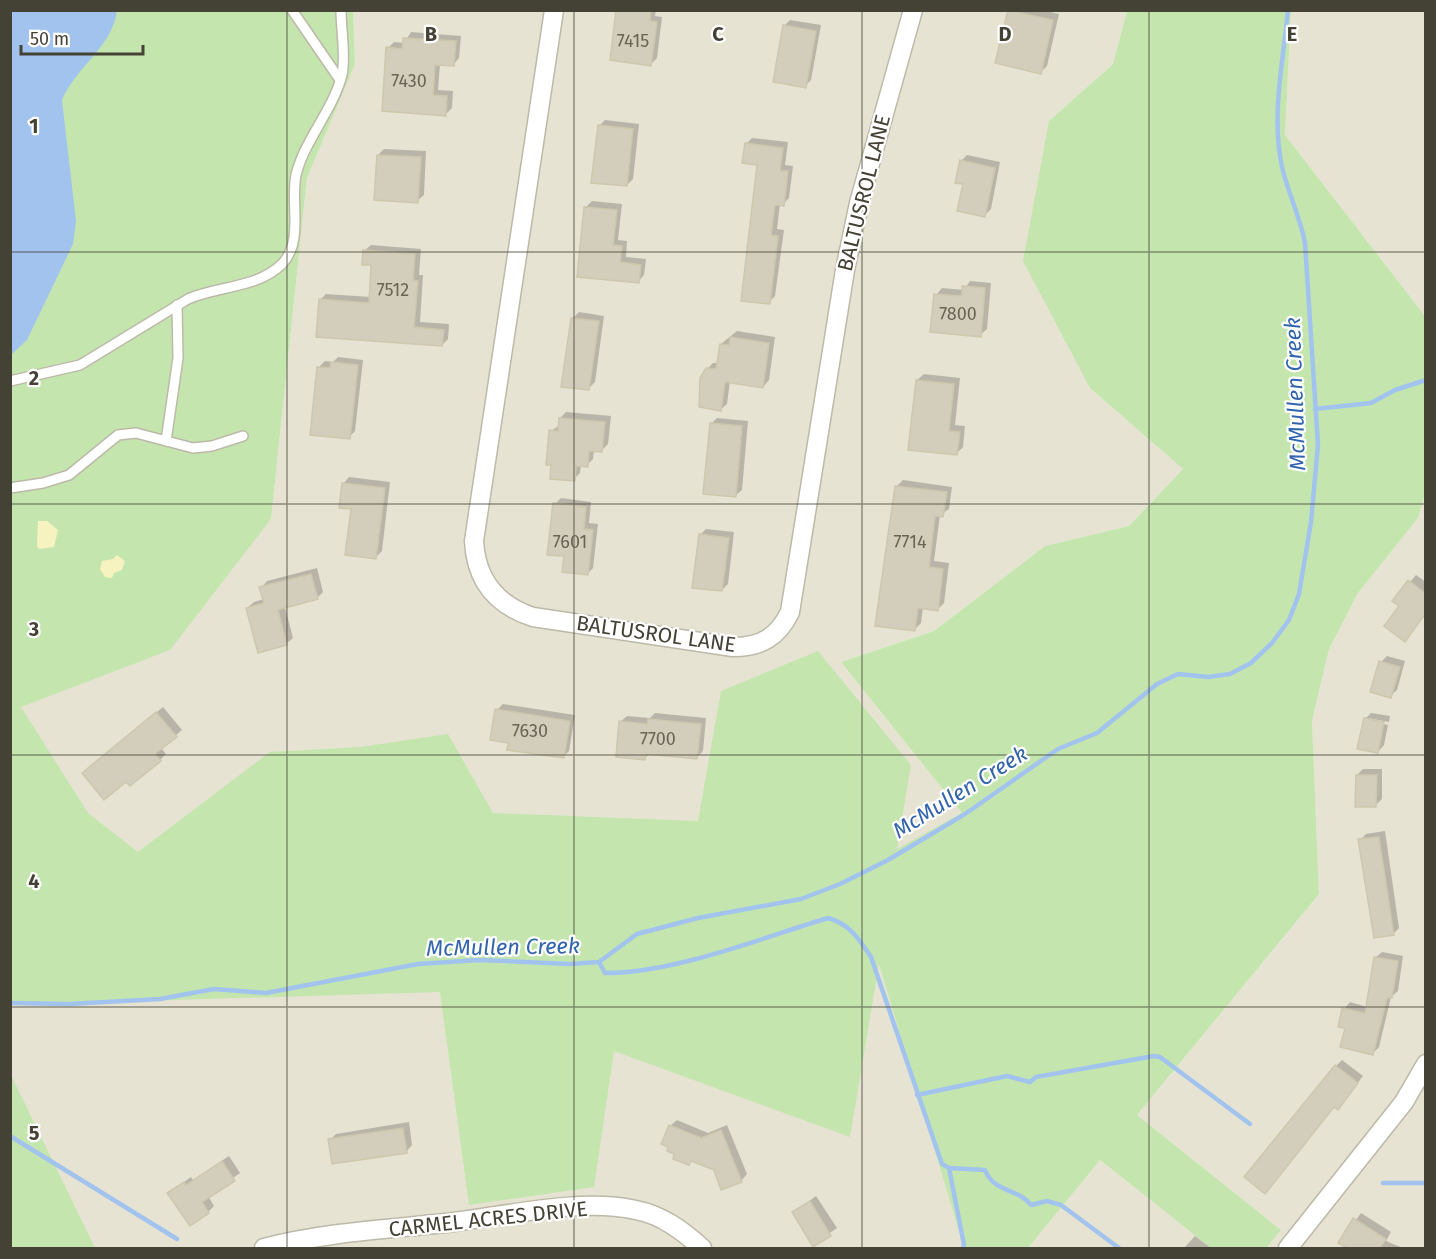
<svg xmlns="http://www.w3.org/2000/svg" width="1436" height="1259" viewBox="0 0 1436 1259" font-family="'Fira Sans',sans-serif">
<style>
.residential{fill:#e6e3d3}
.green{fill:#c4e6ae}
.sand{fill:#f6f3c1}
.water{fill:#a2c3ee}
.shadow{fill:#0003}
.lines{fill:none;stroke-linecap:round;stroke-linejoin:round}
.stream{stroke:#a2c3ee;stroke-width:4.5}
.building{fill:#d3cebb;stroke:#cec7ae;stroke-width:1.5}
.service-casing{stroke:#bdb9a8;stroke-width:12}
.minor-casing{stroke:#bdb9a8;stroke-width:21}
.service{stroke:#fff;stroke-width:9}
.minor{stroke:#fff;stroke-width:18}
.grid{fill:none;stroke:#444135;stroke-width:1.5;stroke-opacity:0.55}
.labels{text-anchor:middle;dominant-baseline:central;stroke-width:4.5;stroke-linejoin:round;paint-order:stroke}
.number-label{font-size:18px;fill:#686456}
.street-label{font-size:21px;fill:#444135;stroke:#fff}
.water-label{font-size:22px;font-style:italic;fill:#3164ad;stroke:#fff}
.grid-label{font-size:20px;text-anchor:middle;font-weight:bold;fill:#444135;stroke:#fff;stroke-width:4.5;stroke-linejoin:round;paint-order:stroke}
</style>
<rect width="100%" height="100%" fill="#f2f0e5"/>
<g class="residential">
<polygon points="353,11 1127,11 1113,64 1049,121 1090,388 1183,469 1129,526 1045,546 934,631 841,662 962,813 853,876 964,1248 11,1248 11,710 271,519 307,178 355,64"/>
<polygon points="1291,11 1425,11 1425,316 1285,135"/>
<polygon points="1425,489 1425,1248 1266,1248 1281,1230 1137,1115 1319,894 1312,721 1329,649 1358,593 1418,518"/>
<polygon points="1100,1160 1211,1248 1028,1248"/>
</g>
<g class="green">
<polygon points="10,11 353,11 355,64 307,178 271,519 170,650 21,707 88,813 138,852 270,752 360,747 448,734 493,813 698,821 721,691 818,651 911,765 897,849 962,813 841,662 934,631 1045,546 1129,526 1183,469 1090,388 1023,261 1049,121 1113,64 1127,11 1291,11 1285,135 1425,316 1426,489 1418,518 1358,593 1329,649 1312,721 1319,894 1137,1115 1281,1230 1266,1248 1211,1248 1100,1160 1028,1248 964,1248 879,964 850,1137 614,1051 594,1187 469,1205 440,992 11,1005"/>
<polygon points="11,1075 95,1248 11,1248"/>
</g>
<g class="sand">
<polygon points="38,521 47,521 58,530 54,547 39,549 37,546"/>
<polygon points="117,555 125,561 122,570 114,573 112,578 105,577 100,569 102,561 113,559"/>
</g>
<path class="water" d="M11 10 117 11C112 47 76 67 62 100L76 221 73 244 27 340 11 355Z"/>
<g class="shadow">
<polygon points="618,10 656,10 655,16 662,17 657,58 651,64"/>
<polygon points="1009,10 1042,10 1059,14 1047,66 1041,72"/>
<polygon points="790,20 821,25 811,80 805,86 784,26"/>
<polygon points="411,32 461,36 459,58 453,65 440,64 438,90 453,91 452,108 446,114 388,48 394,42 404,43"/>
<polygon points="605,120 639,124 633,179 627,185 599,126"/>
<polygon points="752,138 788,142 785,165 793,166 789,198 783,204 780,204 777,229 784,230 775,296 769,302 758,164 746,144"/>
<polygon points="384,149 426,151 424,195 417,201 378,155"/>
<polygon points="967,155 1000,162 991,209 985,215 965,183 961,161"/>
<polygon points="592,201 622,204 618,240 627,241 626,257 646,259 644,275 638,282 578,275 586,207"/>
<polygon points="371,245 421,249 419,275 423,275 420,322 449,324 448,339 442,345 320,300 326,294 371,297 373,264 364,251"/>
<polygon points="970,281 991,283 987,329 980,335 936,295 942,288 964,290"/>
<polygon points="579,312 604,316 595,382 588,389 573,318"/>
<polygon points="737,331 775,337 769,380 763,387 730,381 727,404 720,410 707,369 713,363 718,363 721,344"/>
<polygon points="338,357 363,360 355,431 349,437 319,367 325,361 333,362"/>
<polygon points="924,374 960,378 955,425 965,426 963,447 957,453 917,380"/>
<polygon points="566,412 611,416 608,444 602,450 594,450 593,459 587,465 581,465 580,473 574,479 551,431 560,425 560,418"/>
<polygon points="717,418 748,421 742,490 735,496 711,424"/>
<polygon points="349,477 390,482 382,551 376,557 343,484"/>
<polygon points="903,480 952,487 949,509 940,515 934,561 949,563 944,603 938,609 923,607 921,623 915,629 896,487"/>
<polygon points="561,498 591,502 589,523 598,524 593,568 587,574 566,555 555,504"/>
<polygon points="706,529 734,532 728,584 722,590 700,535"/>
<polygon points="317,568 323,592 317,598 285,607 293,638 286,644 247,608 254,602 264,599 261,588 267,581"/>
<polygon points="1416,575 1426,582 1426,614 1410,634 1401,606 1394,601"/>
<polygon points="1387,656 1405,661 1397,690 1390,696 1381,662"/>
<polygon points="503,704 575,715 569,751 563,757 510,742 497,710"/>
<polygon points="163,707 182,730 161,748 166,754 160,760 126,780 90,767"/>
<polygon points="655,713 706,718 703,751 697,757 650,753 645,758 620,722 627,716 650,718"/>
<polygon points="1371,713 1390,716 1389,722 1368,718 1368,721 1388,725 1384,745 1378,752 1365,719"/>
<polygon points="1363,769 1382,769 1382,799 1376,805 1357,775"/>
<polygon points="1385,831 1399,928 1393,934 1360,840 1366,834"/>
<polygon points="1382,952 1403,956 1398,991 1391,997 1379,1047 1373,1053 1347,1027 1344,1009 1350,1002 1367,1007 1375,958"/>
<polygon points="1342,1060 1363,1076 1343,1102 1336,1066"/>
<polygon points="677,1120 708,1133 727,1125 747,1174 741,1181 692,1160 689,1163 670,1126"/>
<polygon points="409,1122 412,1145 406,1152 330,1140 336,1134"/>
<polygon points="229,1156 240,1173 208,1196 214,1206 208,1212 169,1193 191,1177 193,1180"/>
<polygon points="816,1196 837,1228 814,1244 794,1212"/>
<polygon points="1361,1213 1391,1232 1386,1241 1403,1248 1350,1248 1340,1242"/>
<polygon points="1195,1236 1211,1248 1184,1248"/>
</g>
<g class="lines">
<g class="stream">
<polyline points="1315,409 1371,403 1395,390 1426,380"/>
<path d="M599 962 605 973C675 973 761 938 828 918 850 924 859 939 871 957L942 1164 949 1168 985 1170C994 1193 1018 1188 1031 1205L1047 1201 1061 1205 1119 1248"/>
<path d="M10 1003 69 1004 160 999 214 989 266 993 418 964 479 960 570 964 599 962 637 934 698 918 801 899 840 884 888 860 965 814 1058 749 1097 733 1157 684 1178 674 1208 677 1230 674 1251 663 1272 643 1289 620 1299 594 1311 522 1318 445 1305 243C1300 216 1288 193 1282 167 1271 116 1283 62 1288 10"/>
<polyline points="917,1095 1007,1076 1030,1082 1036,1077 1154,1056 1160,1057 1250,1124"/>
<polyline points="10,1136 177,1239"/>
<polyline points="949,1168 964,1245 963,1248"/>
<polyline points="1383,1183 1426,1183"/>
</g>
</g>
<g class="building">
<polygon points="616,10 651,10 650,21 657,22 651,66 610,60"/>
<polygon points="1008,10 1053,20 1041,74 995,63"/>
<polygon points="783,25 816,31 806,88 773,82"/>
<polygon points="403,38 456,41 454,66 435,65 433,95 447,96 446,116 382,111 386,47 402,49"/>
<polygon points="598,125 633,129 627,186 591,183"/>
<polygon points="745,143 783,148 780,171 788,171 784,206 775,205 771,235 778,236 770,304 741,301 757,165 742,163"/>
<polygon points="377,155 421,157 418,203 374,200"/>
<polygon points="960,160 995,168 985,217 957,211 963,184 955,183"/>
<polygon points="584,207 617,210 613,245 622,246 620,262 641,265 639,283 577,277"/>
<polygon points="363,250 415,254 413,280 418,281 414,327 444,330 442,346 316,337 319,299 369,303 371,265 362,265"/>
<polygon points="962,286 985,288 981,337 930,332 934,294 962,296"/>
<polygon points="571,318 599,321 589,390 561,387"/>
<polygon points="730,337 769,343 763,388 725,382 721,411 699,407 700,378 706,368 716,369 720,344 729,345"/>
<polygon points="331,362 358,365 350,439 310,435 317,367 330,368"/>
<polygon points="916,380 954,384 949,431 960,432 957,455 908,450"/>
<polygon points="559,418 605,422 602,452 589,451 588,467 576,466 575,481 550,479 551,465 546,465 549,430 558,431"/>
<polygon points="710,423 742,426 736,497 703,494"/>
<polygon points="342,483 385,488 376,559 345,555 351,509 339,508"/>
<polygon points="895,486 947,492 943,517 935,516 929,567 943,569 938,611 918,608 915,631 875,626"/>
<polygon points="553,503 586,507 584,529 593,530 588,575 562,572 564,556 547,555"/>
<polygon points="699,534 729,538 722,591 692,588"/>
<polygon points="311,574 318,599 278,610 287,645 258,653 246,608 264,603 259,587"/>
<polygon points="1408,580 1425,593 1425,614 1405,642 1384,626 1399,606 1392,601"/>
<polygon points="1379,661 1400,667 1391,698 1370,692"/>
<polygon points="495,709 570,721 564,758 507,750 508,743 490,740"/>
<polygon points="156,712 177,737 155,754 161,761 130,786 126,782 104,800 82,773"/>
<polygon points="1364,718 1384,722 1378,753 1357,749"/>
<polygon points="648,719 701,724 697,759 646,754 645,760 616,757 619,721 647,724"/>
<polygon points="1356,775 1377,775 1376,807 1355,807"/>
<polygon points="1379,837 1394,935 1374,938 1358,839"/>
<polygon points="1374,957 1398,961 1392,998 1387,998 1373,1055 1340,1047 1345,1028 1338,1027 1342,1008 1365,1013"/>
<polygon points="1335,1065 1358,1083 1338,1110 1334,1107 1265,1194 1244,1177"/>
<polygon points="669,1125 701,1138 721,1130 742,1182 721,1190 714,1170 691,1161 689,1165 673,1159 674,1154 667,1151 668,1147 661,1144"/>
<polygon points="403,1128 407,1153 332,1164 328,1139"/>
<polygon points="222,1161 235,1181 202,1202 209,1213 190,1226 167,1193 184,1182 186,1185"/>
<polygon points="810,1201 831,1236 813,1247 792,1212"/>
<polygon points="1353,1218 1386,1239 1380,1248 1347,1248 1338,1243"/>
</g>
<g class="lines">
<g class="service-casing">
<g id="service">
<polyline points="292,10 340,80"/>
<path d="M10 381 80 365 188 299C218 286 258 288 282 264 304 241 290 203 296 175 304 141 333 110 342 75 346 55 341 31 341 10"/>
<polyline points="166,441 178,358 177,305"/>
<polyline points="10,488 43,483 69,475 118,435 136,433 193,448 212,446 243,436"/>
</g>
</g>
<g class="minor-casing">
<g id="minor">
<path d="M554 10 474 541C476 580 496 605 533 617L733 647C761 647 778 637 790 612L845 270 859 203 913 10"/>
<path d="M264 1248C325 1232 391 1229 454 1222 510 1215 581 1198 636 1210 662 1215 683 1231 702 1248"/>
<polyline points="1288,1248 1404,1102 1426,1064"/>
</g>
</g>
<use href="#service" class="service"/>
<use href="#minor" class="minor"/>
</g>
<path class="grid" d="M287 10V1248M574 10V1248M862 10V1248M1149 10V1248M10 252H1426M10 504H1426M10 755H1426M10 1007H1426"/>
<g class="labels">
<g class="number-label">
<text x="633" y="41">7415</text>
<text x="409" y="81">7430</text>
<text x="393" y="290">7512</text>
<text x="958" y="314">7800</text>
<text x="570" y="542">7601</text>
<text x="910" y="542">7714</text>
<text x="530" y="731">7630</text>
<text x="658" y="739">7700</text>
</g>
<g class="street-label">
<text transform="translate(864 193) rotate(-76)">BALTUSROL LANE</text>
<text transform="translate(656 634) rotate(8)">BALTUSROL LANE</text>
<text transform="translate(488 1219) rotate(-6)">CARMEL ACRES DRIVE</text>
</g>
<g class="water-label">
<text transform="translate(1295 394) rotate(-92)">McMullen Creek</text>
<text transform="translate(960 792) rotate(-32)">McMullen Creek</text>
<text transform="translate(503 947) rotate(-1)">McMullen Creek</text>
</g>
</g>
<g class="grid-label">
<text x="431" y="41">B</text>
<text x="718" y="41">C</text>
<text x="1005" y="41">D</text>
<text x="1292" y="41">E</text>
<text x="34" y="133">1</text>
<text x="34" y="385">2</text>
<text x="34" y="636">3</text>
<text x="34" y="888">4</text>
<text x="34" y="1140">5</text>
</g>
<rect width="1436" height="1259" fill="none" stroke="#444135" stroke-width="24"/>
<path d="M21 45v9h122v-9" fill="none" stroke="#444135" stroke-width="3"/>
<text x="30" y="45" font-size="18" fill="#444135" stroke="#ffffff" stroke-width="4.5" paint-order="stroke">50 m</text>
</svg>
